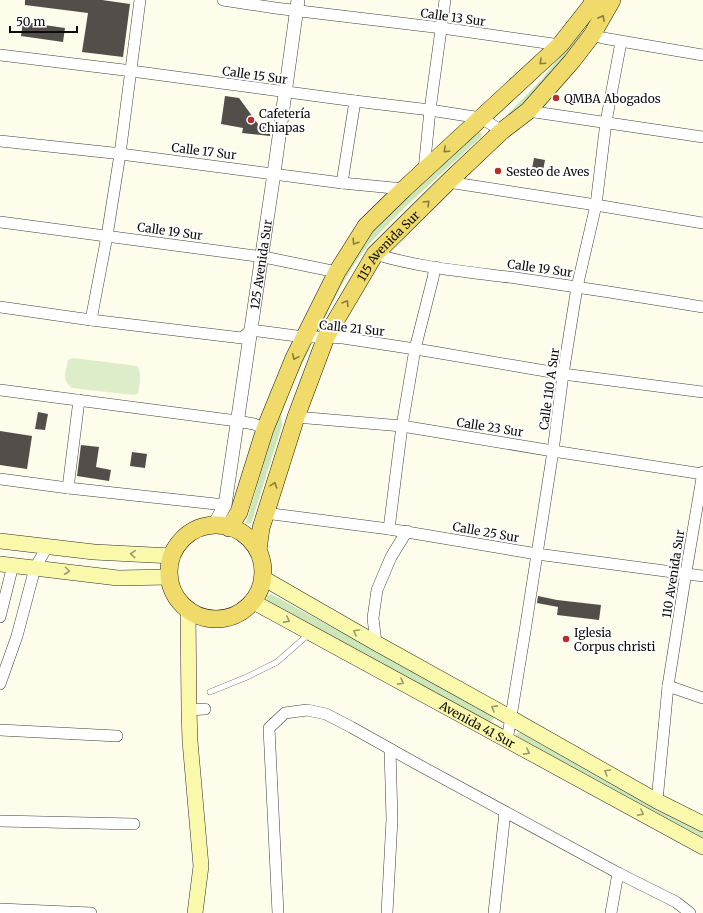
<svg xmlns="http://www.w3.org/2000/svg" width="703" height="913" viewBox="0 0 703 913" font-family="Merriweather,serif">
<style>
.green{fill:#cce6b7}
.pitch{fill:#deedc9}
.building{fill:#534e49}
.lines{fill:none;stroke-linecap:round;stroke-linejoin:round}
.service-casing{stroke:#3f3f3f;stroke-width:6}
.minor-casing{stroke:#3f3f3f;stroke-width:12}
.tertiary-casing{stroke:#3f3f3f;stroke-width:14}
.secondary-casing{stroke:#2e2e2e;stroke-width:16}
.primary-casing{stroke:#1d1d1d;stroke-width:18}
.service{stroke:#fff;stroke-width:5.5}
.minor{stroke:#fff;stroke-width:11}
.tertiary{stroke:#fff;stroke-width:13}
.secondary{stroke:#faf8aa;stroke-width:15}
.primary{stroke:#f0da69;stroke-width:17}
.oneway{stroke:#897d3f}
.oneway2{stroke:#9b9a6b}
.poi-dot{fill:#b3312c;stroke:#fff;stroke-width:1.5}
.labels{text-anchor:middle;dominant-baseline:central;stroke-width:4;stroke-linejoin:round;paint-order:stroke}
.street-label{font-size:12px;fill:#0c0c0c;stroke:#fff}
.poi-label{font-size:12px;fill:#0c0c0c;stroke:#fff;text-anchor:start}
</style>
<rect width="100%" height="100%" fill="#fefceb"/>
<g class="green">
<polygon points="602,0 581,33 576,47 529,101 508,118 507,115 541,80 572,41"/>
<polygon points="477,132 482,133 481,137 405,207 370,243 357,260 341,286 322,323 321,320 338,288 355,259 361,244 373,230 400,204"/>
<polygon points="308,348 309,350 292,385 281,415 282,425 251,524 246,523 277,420 290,384"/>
<polygon points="271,594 495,716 491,722 267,600 266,596"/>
<polygon points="521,732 703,832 703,839 517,738 516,734"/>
</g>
<path class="pitch" d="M73 358 137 366C143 373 139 385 138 394L134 395 72 388C61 380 66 372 68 360Z"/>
<g class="building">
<polygon points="25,0 102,0 130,4 123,57 82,52 88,13 25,5"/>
<polygon points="23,22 65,28 63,42 21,36"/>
<polygon points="225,96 239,98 258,124 271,126 270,136 242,133 243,128 221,124"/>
<polygon points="534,158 545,160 542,176 531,174"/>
<polygon points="38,412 48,414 45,430 35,429"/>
<polygon points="0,431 32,436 27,469 0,465"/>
<polygon points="81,445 99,447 96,467 111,470 109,481 77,476"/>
<polygon points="132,452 147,454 145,468 130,466"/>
<polygon points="538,596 557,600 601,605 599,620 557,615 558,607 537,603"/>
</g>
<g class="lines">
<g class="service-casing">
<polyline id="service" points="210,692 247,677 277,662 310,633"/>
</g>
<g class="minor-casing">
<g id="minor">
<polyline points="223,0 275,8 442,28 560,45"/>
<polyline points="592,35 603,38 703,55"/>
<polyline points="0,55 124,70 355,101 430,110 481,118 502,131"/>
<polyline points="528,111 703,137"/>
<polyline points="0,141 113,153 342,183 404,189"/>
<polyline points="424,170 430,110 445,0"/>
<polyline points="448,182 596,205 703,223"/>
<polyline points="342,183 355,101"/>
<polyline points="0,222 264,257 337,272"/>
<path d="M375 254C420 268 469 272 516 278 579 287 641 297 703 307"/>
<polyline points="0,307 91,320 242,338 251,330 304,337 326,337 343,338 428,351 563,374 703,392"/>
<polyline points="91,320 107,236 120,154 140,0"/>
<polyline points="0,390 237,421 254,424 265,429"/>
<polyline points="296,417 402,426 553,451 703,474"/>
<polyline points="0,479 68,488 225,505"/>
<polyline points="68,488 79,400"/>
<polyline points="265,513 389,529 537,554 703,576"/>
<polyline points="389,529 402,426 415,349 433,278 435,267"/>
<polyline points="0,617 13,565"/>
<polyline points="376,643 373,618 377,590 391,557 407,531"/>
<polyline points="0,684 17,636 35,568 47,547"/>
<polyline points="668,686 703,698"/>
<polyline points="189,710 205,709"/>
<polyline points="0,730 117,736"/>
<polyline points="507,741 525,631 553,451 563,374 577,287 596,205 606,122 621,42"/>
<polyline points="657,801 668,686 687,566 703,472"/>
<polyline points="0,821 134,824"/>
<polyline points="0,909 91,913"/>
<polyline points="278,913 269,728 285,713 307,710 326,714 351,727 417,764 618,873 676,902 690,913"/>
<polyline points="387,913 392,819 390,749"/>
<polyline points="494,913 505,812"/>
<polyline points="611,913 618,873"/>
</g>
</g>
<g class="tertiary-casing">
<g id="tertiary">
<path id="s1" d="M214 525 225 505 274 173 298 0"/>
</g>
</g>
<g class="secondary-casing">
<g id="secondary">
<polyline points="0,541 94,552 172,556"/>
<polyline points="0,564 118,578 169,577"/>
<polyline points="263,578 376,643 511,718 657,801 703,824"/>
<path id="s2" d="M252 601 703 847"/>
<polyline points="188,610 189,710 190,741 201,866 195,913"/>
</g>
</g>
<g class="primary-casing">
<g id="primary">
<circle cx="216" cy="572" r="47"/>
<polyline points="229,528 239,512 265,429 294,358 337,272 366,226 404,189 560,45 590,7 594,0"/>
<path id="s3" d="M258 550 261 528 296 417 326 337 375 254 448 182 502 131 528 111 572 61 592 35 612 0"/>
</g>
</g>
<use href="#service" class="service"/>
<use href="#minor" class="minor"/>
<use href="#tertiary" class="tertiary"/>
<use href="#secondary" class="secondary"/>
<use href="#primary" class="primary"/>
</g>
<defs><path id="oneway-chevron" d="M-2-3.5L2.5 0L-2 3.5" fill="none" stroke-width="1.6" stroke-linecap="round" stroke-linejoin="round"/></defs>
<g class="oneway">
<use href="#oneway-chevron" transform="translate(602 18) rotate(-61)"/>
<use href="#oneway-chevron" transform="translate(542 62) rotate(137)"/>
<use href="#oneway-chevron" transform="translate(446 150) rotate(138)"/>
<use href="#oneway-chevron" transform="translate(427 203) rotate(-45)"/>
<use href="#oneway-chevron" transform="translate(355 242) rotate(123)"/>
<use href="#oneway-chevron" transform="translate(346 303) rotate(-59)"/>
<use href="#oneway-chevron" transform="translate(295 357) rotate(114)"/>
<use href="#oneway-chevron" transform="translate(274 485) rotate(-72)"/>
</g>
<g class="oneway2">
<use href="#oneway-chevron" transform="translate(133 554) rotate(-177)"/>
<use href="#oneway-chevron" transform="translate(67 571) rotate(7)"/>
<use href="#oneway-chevron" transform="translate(287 620) rotate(28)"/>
<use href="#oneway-chevron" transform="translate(356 632) rotate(-150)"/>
<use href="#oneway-chevron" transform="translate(401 682) rotate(29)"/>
<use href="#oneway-chevron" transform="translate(494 708) rotate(-151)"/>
<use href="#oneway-chevron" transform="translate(527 752) rotate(28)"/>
<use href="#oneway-chevron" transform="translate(607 772) rotate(-150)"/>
<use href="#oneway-chevron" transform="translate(641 813) rotate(28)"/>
</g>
<g class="poi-dot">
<circle cx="556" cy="98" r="4"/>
<circle cx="251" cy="120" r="4"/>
<circle cx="498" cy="171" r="4"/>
<circle cx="566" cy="639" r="4"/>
</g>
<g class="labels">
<g class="street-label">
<text transform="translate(453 17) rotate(8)">Calle 13 Sur</text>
<text transform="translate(255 75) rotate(8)">Calle 15 Sur</text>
<text transform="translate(204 151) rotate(7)">Calle 17 Sur</text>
<text transform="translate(170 231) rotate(8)">Calle 19 Sur</text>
<text stroke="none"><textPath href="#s3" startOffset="335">115 Avenida Sur</textPath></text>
<text stroke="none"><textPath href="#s1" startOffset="266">125 Avenida Sur</textPath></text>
<text transform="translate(540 268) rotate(8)">Calle 19 Sur</text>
<text transform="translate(352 328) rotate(6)">Calle 21 Sur</text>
<text transform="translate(549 389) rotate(-82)">Calle 110 A Sur</text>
<text transform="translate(490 427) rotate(9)">Calle 23 Sur</text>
<text transform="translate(486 532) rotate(10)">Calle 25 Sur</text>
<text transform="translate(673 574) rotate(-81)">110 Avenida Sur</text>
<text stroke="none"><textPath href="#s2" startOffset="257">Avenida 41 Sur</textPath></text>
</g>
<g class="poi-label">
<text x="564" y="98">QMBA Abogados</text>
<text x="259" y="113">Cafetería<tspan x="259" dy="14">Chiapas</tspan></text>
<text x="506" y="171">Sesteo de Aves</text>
<text x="574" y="632">Iglesia<tspan x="574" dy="14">Corpus christi</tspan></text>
</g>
</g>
<path d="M10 26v6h67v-6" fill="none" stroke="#0c0c0c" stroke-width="2"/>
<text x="16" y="26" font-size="12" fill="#0c0c0c" stroke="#ffffff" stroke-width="3" paint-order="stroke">50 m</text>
</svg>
